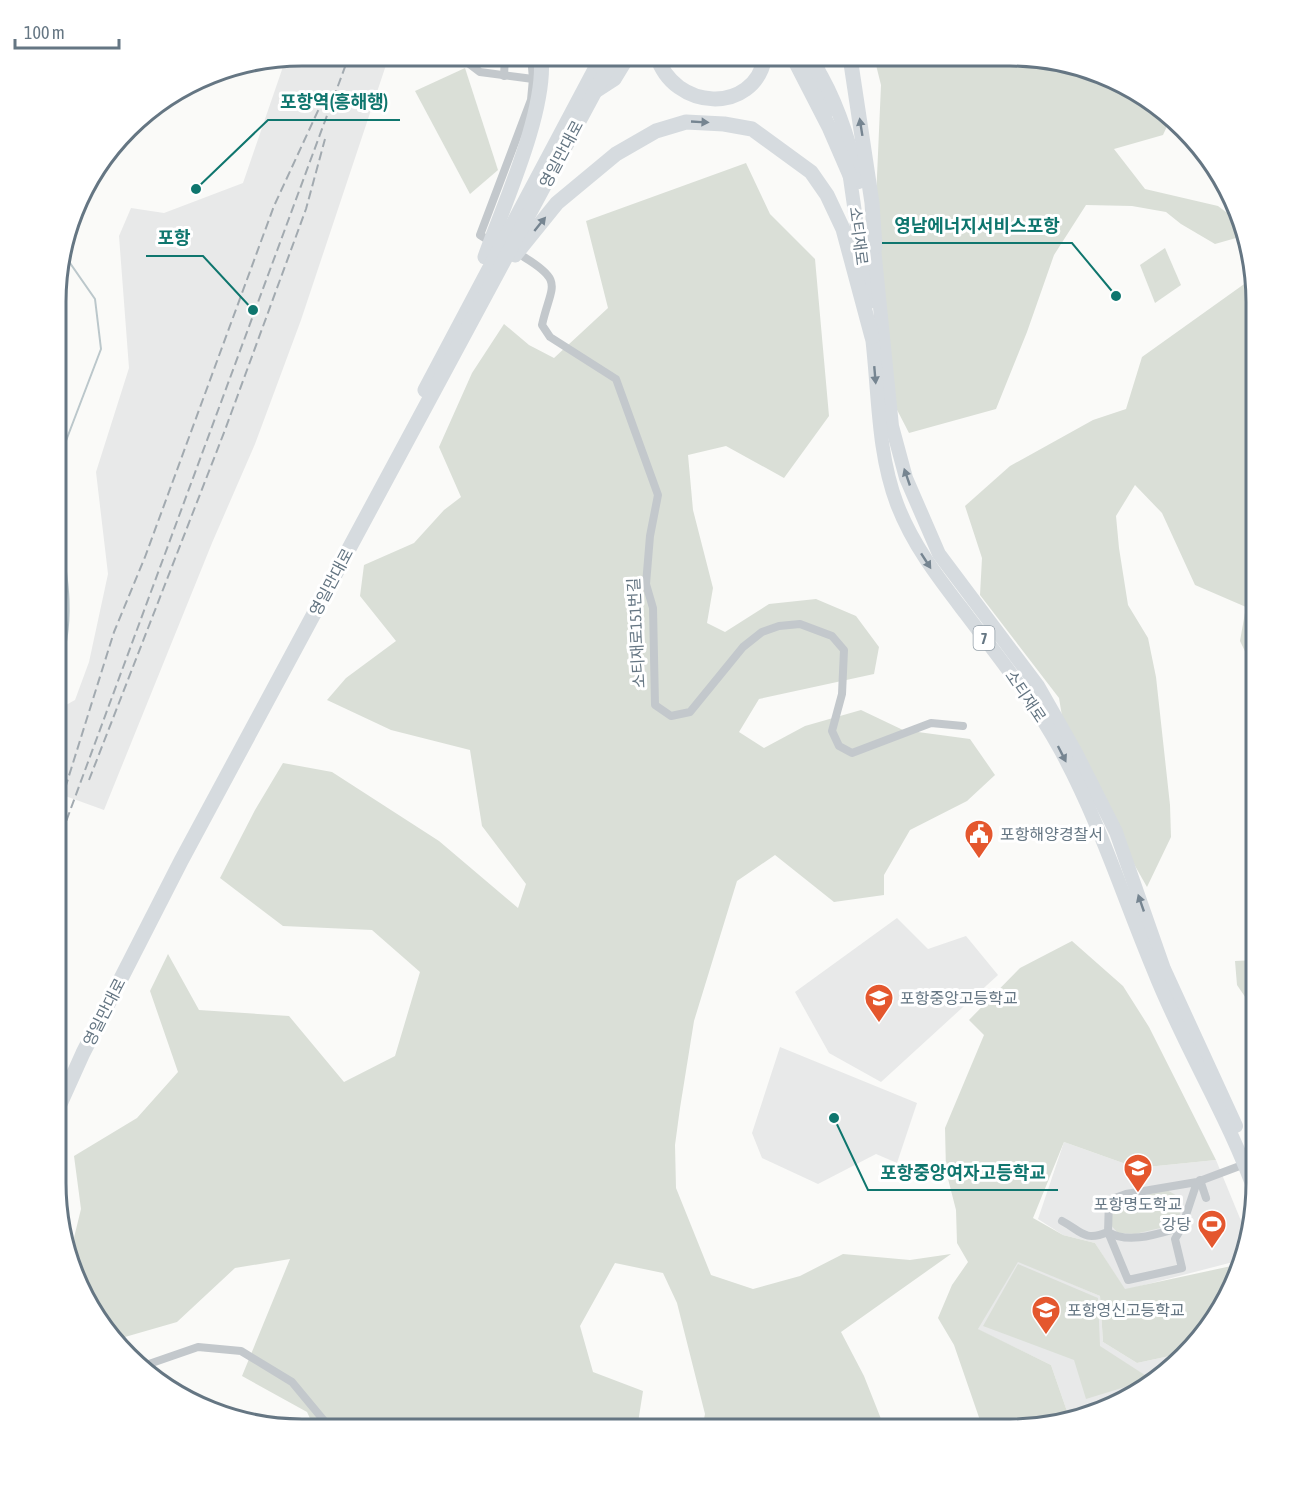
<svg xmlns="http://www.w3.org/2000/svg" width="1312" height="1485" viewBox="0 0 1312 1485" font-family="'Asap Condensed','Noto Sans KR',sans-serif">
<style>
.built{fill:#e8e9e9}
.green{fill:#dadfd7}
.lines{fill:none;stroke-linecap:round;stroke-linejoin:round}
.stream{stroke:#bbc7cb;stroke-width:2}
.street{stroke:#c3c8cc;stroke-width:8}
.primary{stroke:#d6dbdf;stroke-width:14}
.highway{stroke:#d6dbdf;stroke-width:15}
.rail{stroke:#a2aab0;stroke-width:2;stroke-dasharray:9 4.5;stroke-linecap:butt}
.oneway{fill:#768591}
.labels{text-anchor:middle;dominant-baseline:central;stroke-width:6;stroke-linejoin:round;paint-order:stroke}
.shield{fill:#fff;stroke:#939fa8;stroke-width:1.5}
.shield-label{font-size:15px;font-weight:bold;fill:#657683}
.street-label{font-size:16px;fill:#657683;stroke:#fff}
.poi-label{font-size:16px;fill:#657683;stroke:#fff;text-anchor:start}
.rim{fill:none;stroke:#657683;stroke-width:3}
.leader{fill:none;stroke:#0f766e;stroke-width:2}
.callout-dot{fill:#0f766e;stroke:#fff;stroke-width:2}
.callout-label{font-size:18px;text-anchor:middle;font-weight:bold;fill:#0f766e;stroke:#fff;stroke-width:6;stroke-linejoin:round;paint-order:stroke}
</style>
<rect width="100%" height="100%" fill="#fafaf8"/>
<g class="built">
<polygon points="302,56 389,56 301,320 255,444 212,543 104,810 57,793 57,710 75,700 89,662 108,574 96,472 129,368 119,236 131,208 164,213 243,183 286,58"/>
<polygon points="897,918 928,949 966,936 998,975 881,1082 829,1053 795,992"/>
<polygon points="780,1047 917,1103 897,1163 876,1154 818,1184 762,1158 752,1133"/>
<polygon points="1064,1142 1137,1168 1216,1160 1246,1233 1237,1261 1125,1290 1095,1243 1063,1235 1038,1219"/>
<polygon points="1018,1261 1100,1296 1103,1342 1137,1363 1179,1354 1147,1388 1089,1417 1070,1420 1051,1365 977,1329"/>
</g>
<g class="green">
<polygon points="874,57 1042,58 1134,89 1169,122 1163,135 1114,149 1145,189 1218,206 1242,224 1242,232 1236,238 1215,244 1181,224 1166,212 1132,206 1086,205 1054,255 1027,332 996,409 909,433 894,404 875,222 881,85"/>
<polygon points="465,68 498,170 470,194 415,91"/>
<polygon points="746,163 770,214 815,259 829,416 784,478 726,446 688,455 693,510 713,588 707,623 725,632 769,604 816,599 856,616 879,647 874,674 759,699 739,732 764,748 805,726 861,710 903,730 970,739 995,775 967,801 910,830 884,875 884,895 834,902 775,855 737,881 694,1021 680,1108 675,1145 676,1188 711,1275 753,1289 800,1276 843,1254 910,1260 951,1254 841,1332 864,1376 885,1429 702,1429 705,1414 677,1303 663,1273 615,1263 580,1326 593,1372 643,1391 637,1429 315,1429 307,1412 242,1376 290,1259 235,1268 177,1322 118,1339 97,1320 68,1262 81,1209 74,1156 137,1118 178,1072 150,991 168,954 199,1010 289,1016 344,1082 395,1056 420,972 372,930 283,926 220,878 255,810 283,763 332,772 439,841 518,908 526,884 482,826 470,750 391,730 327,700 346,678 396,641 360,596 364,565 414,543 444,510 461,497 439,447 472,373 504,324 529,345 554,358 608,308 586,221"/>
<polygon points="1165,248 1181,285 1155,303 1140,265"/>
<polygon points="1254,277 1256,690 1255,672 1240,641 1246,607 1195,585 1162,513 1135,485 1116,516 1119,548 1128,605 1148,638 1156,677 1170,805 1171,837 1147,887 1067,746 1059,698 980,595 982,558 965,506 1010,466 1093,420 1126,409 1142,357"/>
<polygon points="1072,941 1123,986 1149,1027 1216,1160 1137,1168 1064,1142 1033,1218 1063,1235 1095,1243 1125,1289 1236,1265 1224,1306 1179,1354 1137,1363 1103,1342 1100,1296 1018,1262 978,1329 1051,1365 1070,1420 1026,1429 983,1429 954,1345 938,1318 952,1285 968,1262 957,1243 956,1210 946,1171 945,1128 984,1035 969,1020 1020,968"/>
<polygon points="1256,960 1256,1026 1254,1010 1237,985 1235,961"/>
<path d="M1167 1190 1179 1197C1183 1209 1181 1215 1173 1225L1135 1234 1118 1233 1109 1223 1113 1206 1121 1201Z"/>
<polygon points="1018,1264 1098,1298 1100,1346 1151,1379 1086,1399 1074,1360 983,1326"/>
</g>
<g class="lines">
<g class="stream">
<polyline points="57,491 64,446 101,349 95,299 63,253"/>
<path d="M57 674C78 622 66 567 57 514"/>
</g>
<g class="street">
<polyline points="459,56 480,72 533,79"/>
<polyline points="504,76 505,56"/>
<polyline points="488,240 480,235 531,100 533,79 531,56"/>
<path d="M524 257C565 282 551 285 542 325L550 337 616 379 658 495 650 536 646 584 653 608 655 705 671 716 690 712 743 647 762 632 779 626 800 624 832 636 844 650 842 694 832 731 839 746 852 753 931 723 963 726"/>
<polyline points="1200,1180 1206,1198"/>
<path d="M1197 1182 1182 1227C1160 1233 1129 1245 1108 1232L1109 1200 1126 1194 1197 1182 1245 1164"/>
<path d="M1062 1221C1081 1231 1084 1242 1108 1232L1128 1280 1182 1268 1175 1239 1182 1227"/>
<polyline points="146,1365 198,1347 241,1351 292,1382 331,1429"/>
</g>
<g class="primary">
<polyline points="803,64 828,110"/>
<path d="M815 65C837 100 850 142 859 182"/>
<polyline points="849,171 868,303"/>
<polyline points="873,238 892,426 906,478 939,554 1038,686 1075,751 1116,832 1164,969 1236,1126"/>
<path d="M871 328C879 388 876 448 897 504 913 546 940 580 966 614 999 658 1034 701 1060 749 1099 820 1123 897 1154 971 1184 1047 1229 1118 1256 1195"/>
</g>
<g class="highway">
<path d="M657 56C673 110 754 116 765 57"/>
<polyline points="793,57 829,127 852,180"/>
<polyline points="816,57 818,71"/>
<polyline points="850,57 872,203 875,247"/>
<polyline points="597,90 614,79 628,56"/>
<polyline points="515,255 557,203 616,154 656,131 686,122 724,124 752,129 811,172 827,195 843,229 872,337"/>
<path d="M485 257C504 204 547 110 541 56"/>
<polyline points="425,390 602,56"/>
<polyline points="56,1113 83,1053 181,861 614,56"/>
</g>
<g class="rail">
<polyline points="89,780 225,430 306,209 325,139"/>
<polyline points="57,814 114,632 145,557 274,206 322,102"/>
<polyline points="57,846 349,56"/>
</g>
</g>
<defs><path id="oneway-solid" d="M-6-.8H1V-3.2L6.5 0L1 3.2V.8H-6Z" transform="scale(1.5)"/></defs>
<g class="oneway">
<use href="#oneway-solid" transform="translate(700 122) rotate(3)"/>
<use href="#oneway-solid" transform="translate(861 127) rotate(-99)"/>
<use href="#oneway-solid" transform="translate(540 224) rotate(-51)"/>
<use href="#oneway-solid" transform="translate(875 375) rotate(85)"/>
<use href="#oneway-solid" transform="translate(907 477) rotate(-109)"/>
<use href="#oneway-solid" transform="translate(926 561) rotate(57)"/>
<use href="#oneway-solid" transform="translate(1062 754) rotate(63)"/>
<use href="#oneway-solid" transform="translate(1141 903) rotate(-109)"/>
</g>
<defs>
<g id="civic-pin" transform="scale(1.5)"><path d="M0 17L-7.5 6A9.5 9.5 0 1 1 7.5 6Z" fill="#e4572e" stroke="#fff"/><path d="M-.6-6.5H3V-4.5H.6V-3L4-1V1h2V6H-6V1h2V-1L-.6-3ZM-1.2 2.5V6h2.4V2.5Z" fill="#fff"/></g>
<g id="school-pin" transform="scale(1.5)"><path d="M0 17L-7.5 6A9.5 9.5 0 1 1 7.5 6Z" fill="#e4572e" stroke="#fff"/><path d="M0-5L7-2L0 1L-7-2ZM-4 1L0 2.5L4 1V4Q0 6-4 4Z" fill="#fff"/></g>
<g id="stadium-pin" transform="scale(1.5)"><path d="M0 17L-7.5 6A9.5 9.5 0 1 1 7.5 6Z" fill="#e4572e" stroke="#fff"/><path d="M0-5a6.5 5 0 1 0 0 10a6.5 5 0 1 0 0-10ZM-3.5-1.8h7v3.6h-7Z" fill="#fff"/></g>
</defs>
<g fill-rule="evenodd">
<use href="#civic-pin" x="979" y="834"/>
<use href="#school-pin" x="879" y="998"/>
<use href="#school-pin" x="1138" y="1168"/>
<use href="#stadium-pin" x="1212" y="1224"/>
<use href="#school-pin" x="1046" y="1310"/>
</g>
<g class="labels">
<rect class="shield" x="973.5" y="626" width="21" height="24" rx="4.5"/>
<g class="shield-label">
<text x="984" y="638">7</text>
</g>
<g class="street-label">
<text transform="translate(561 154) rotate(-62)">영일만대로</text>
<text transform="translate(859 236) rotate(83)">소티재로</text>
<text transform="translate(331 582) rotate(-62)">영일만대로</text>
<text transform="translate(636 633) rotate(-93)">소티재로151번길</text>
<text transform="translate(1026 696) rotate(56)">소티재로</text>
<text transform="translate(104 1012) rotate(-63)">영일만대로</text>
</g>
<g class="poi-label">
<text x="1000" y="834">포항해양경찰서</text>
<text x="900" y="998">포항중앙고등학교</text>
<text x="1138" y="1204" text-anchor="middle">포항명도학교</text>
<text x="1191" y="1224" text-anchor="end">강당</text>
<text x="1067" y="1310">포항영신고등학교</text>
</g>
</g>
<path d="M0 0H1312V1485H0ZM302 66H1010A236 236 0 0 1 1246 302V1183A236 236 0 0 1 1010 1419H302A236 236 0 0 1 66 1183V302A236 236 0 0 1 302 66Z" fill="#fff" fill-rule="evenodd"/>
<path class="rim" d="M302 66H1010A236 236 0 0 1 1246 302V1183A236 236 0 0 1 1010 1419H302A236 236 0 0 1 66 1183V302A236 236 0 0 1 302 66Z"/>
<path class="leader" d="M196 189L268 120H400M1116 296L1072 243H882M253 310L203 256H146M834 1118L868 1190H1058"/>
<g class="callout-dot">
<circle cx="196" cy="189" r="6"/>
<circle cx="1116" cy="296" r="6"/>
<circle cx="253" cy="310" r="6"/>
<circle cx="834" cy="1118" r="6"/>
</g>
<g class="callout-label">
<text x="334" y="108">포항역(흥해행)</text>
<text x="977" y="232">영남에너지서비스포항</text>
<text x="174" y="244">포항</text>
<text x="963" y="1179">포항중앙여자고등학교</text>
</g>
<path d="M15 39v9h104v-9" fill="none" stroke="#657683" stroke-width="3"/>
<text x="24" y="39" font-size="18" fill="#657683" stroke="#ffffff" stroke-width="4.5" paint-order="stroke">100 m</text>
</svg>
